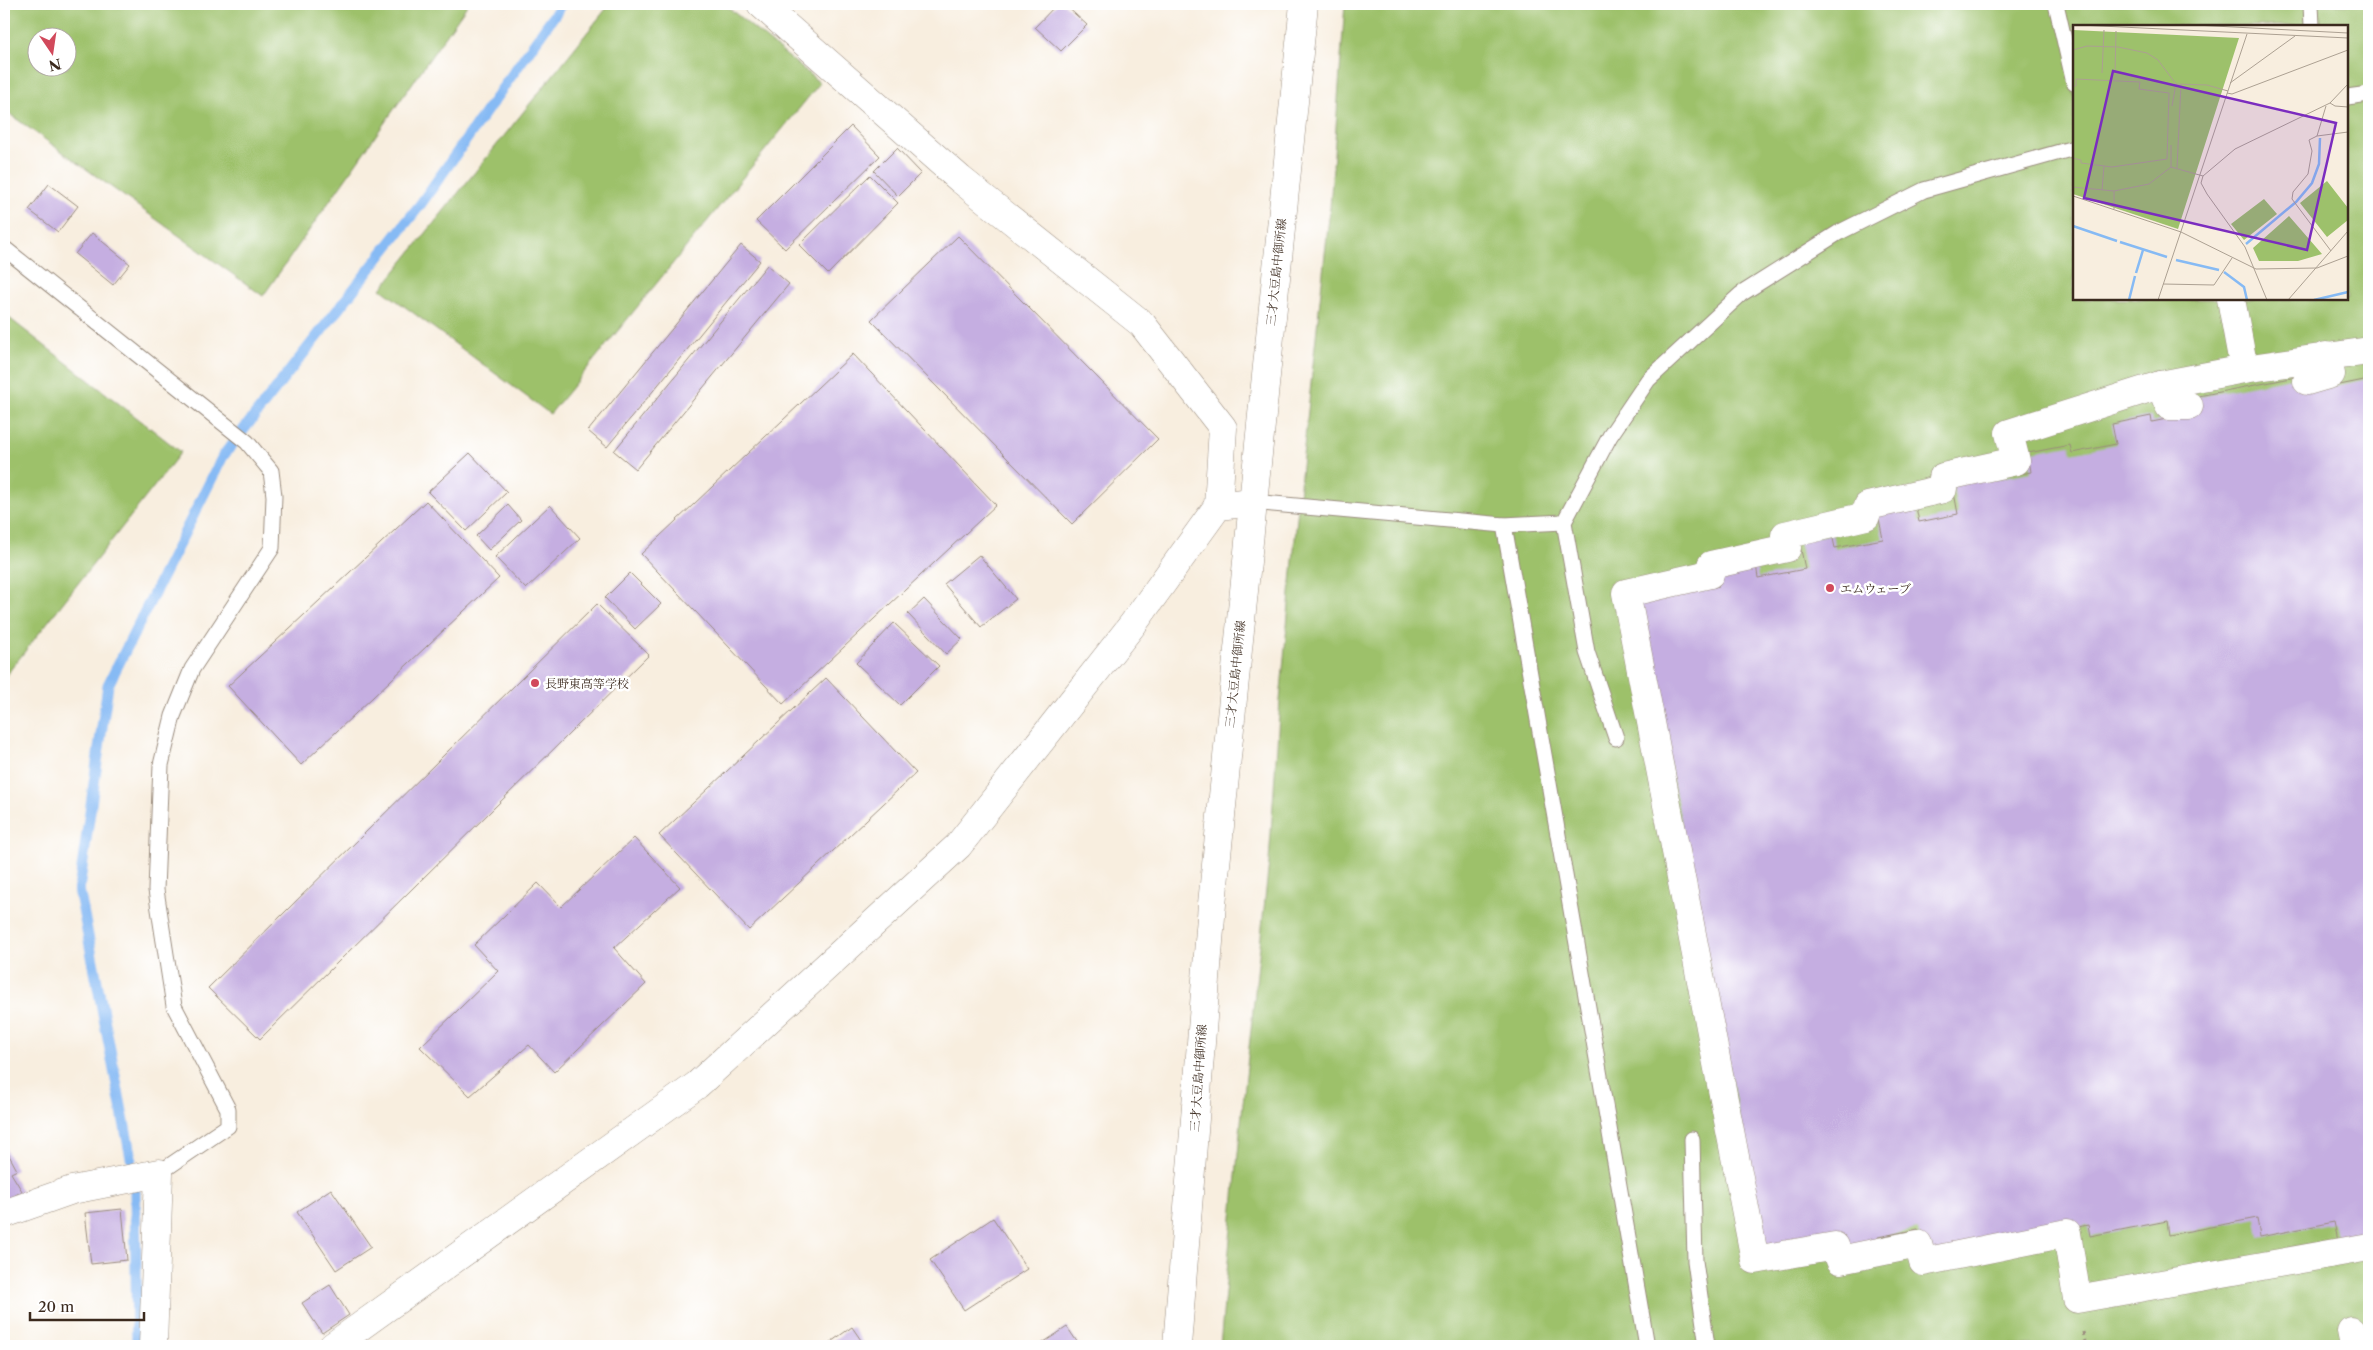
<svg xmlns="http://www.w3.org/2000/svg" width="2373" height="1350" viewBox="0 0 2373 1350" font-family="'Libre Caslon Text','Noto Serif JP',serif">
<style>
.green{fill:#9dc16b;stroke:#6c7644;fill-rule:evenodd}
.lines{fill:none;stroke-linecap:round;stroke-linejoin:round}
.stream{stroke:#86baf4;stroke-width:11}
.building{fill:#c5aee1}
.lane-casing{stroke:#9a8c7e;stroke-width:17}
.street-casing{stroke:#9a8c7e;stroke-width:29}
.secondary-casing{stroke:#9a8c7e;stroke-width:29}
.path{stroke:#9a8c7e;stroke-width:3;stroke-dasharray:4 4;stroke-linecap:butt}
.lane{stroke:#fff;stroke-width:15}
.street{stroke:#fff;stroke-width:28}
.secondary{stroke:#fff;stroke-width:28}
.poi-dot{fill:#d1495b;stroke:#fff;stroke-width:2}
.labels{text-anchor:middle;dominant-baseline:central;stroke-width:5;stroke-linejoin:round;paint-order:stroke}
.street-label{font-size:12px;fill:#3b2a1e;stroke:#fff}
.poi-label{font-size:12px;fill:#3b2a1e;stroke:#fff;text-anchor:start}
.inset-river{fill:none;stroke:#86baf4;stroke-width:2.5}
.inset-road{fill:none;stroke:#aca092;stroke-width:1}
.view{fill:#7b2cbf;fill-opacity:0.15;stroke:#7b2cbf;stroke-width:2.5}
.inset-edge{fill:none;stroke:#3b2a1e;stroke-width:2.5}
</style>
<rect width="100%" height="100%" fill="#fff"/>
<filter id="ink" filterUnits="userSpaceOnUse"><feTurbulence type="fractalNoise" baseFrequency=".02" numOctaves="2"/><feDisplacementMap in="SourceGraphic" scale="10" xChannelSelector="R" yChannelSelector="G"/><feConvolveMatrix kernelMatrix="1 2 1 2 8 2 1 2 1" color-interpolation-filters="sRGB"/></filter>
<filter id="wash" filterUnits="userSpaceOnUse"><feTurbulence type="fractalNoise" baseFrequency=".0096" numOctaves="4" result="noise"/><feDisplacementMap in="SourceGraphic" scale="20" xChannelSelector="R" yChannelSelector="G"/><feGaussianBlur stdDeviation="1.12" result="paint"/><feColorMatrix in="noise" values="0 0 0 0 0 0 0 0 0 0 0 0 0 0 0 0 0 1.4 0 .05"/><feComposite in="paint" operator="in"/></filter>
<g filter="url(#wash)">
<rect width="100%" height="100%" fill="#f8eedf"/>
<g class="green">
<path d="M4 4H468L263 296 4 110ZM38 38H68V68H38Z"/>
<polygon points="610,4 724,4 820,83 550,414 381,289"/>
<path d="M1345 4H2369V1346H1220L1241 1122 1269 862 1280 701 1301 475 1330 208ZM2074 26H2347V299H2074Z"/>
<polygon points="4,314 181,452 4,678"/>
</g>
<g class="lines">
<g class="stream">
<polyline points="131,1158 79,889 108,685 223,456 420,205 562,4"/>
<polyline points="135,1192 137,1346"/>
</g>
</g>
<g id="blocks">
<g class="building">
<polygon points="1057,4 1064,4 1087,25 1061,51 1035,27"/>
<polygon points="851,126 880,156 785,249 756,221"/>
<polygon points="897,148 921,173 898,196 874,171"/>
<polygon points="870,175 898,203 828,274 799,245"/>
<polygon points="49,184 78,206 58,232 29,210"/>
<polygon points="92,233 130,264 113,285 75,254"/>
<polygon points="958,236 1158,439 1072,524 871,320"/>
<polygon points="741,245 760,261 607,447 588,431"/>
<polygon points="767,265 789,284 636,469 614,451"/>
<polygon points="853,354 996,505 783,704 641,554"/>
<polygon points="2307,375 2310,391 2369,379 2369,1240 2339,1246 2334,1222 2260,1237 2257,1218 2169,1235 2167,1221 2090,1236 2088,1225 1924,1257 1918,1229 1878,1237 1881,1248 1766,1254 1638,602 1719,586 1716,572 1756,564 1758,578 1805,569 1799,540 1832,534 1835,548 1883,539 1878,514 1916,507 1919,522 1958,514 1952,482 1995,479 2031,472 2028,453 2070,445 2072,453 2116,444 2112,424 2151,416 2152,422 2191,414 2188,398"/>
<polygon points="470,453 507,492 466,531 428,492"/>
<polygon points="426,501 499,578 301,765 228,686"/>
<polygon points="508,505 521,520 489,550 476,536"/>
<polygon points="550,505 580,538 526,589 495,557"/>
<polygon points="979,555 1016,599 981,627 944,584"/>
<polygon points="630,573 661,604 635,629 605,598"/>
<polygon points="924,599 962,639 946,654 908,614"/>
<polygon points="597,604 649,655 260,1039 208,988"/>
<polygon points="894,623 939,666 900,705 856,663"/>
<polygon points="826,678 916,773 749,930 659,835"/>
<polygon points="634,838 680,887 614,948 646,984 554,1072 529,1045 470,1096 420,1047 498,971 474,945 538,883 561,907"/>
<polygon points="4,1146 17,1170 11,1173 22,1191 4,1202"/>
<polygon points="331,1189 371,1247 336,1270 297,1212"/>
<polygon points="122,1209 127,1260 91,1264 85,1213"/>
<polygon points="993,1218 1027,1269 964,1310 930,1260"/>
<polygon points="330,1285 349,1315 322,1333 302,1303"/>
<polygon points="852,1327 865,1346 825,1346"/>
<polygon points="1067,1327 1080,1346 1038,1346"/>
</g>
</g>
</g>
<g filter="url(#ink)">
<use href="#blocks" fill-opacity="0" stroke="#9a8c7e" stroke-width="1"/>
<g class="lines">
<g class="lane-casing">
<g id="lane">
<polyline points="2056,4 2074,83"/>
<polyline points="2311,4 2312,26"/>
<polyline points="2347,97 2369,94"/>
<polyline points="4,248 247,442 271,471 274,496 272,548 192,669 173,716 161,765 156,890 174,1006 228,1109 228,1126 159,1173"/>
<polyline points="1252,502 1504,525 1564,522"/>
<polyline points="1504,525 1647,1346"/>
<polyline points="1616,738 1587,652 1564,522 1610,436 1648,380 1741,294 1838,233 1924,190 2074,148"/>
<polyline points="1692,1139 1695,1261 1707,1346"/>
</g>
</g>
<g class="street-casing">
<g id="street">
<polyline points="761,4 960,179 1142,324 1223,428 1218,506"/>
<polyline points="2231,299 2244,369"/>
<polyline points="2369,351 2244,369 2160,385 2009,433 2016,461 1943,477 1943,489 1868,506 1866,516 1785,535 1787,548 1711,565 1710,574 1626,593 1755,1260 1835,1246 1840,1260 1918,1244 1923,1262 2067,1233 2077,1299 2369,1247"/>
<polyline points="2307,381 2331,374 2326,356"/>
<polyline points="2160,385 2169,406 2189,406"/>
<polyline points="4,1214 72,1190 159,1173 153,1346"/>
<polyline points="2351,1331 2354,1346"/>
<polyline points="333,1346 697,1085 958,846 1133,624 1218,506 1252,502"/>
</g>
</g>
<g class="secondary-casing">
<polyline id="secondary" points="1177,1346 1212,904 1304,4"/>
</g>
<polyline class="path" points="2083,1332 2086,1346"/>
<use href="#lane" class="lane"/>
<use href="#street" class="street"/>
<use href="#secondary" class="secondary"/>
</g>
</g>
<g class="poi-dot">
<circle cx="1830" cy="588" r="5"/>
<circle cx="535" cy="683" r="5"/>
</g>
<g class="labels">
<g class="street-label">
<text transform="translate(1276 272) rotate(-84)">三才大豆島中御所線</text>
<text transform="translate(1235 674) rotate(-84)">三才大豆島中御所線</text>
<text transform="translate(1198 1078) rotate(-86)">三才大豆島中御所線</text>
</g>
<g class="poi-label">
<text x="1840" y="588">エムウェーブ</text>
<text x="545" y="683">長野東高等学校</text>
</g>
</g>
<g transform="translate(2073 25)">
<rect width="275" height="275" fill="#f8eedf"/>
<path d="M0 5 166 13 105 204 0 169ZM254 156 275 183V195L254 212 227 178ZM191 174 204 189 171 215 158 199ZM216 191 249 229 225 236H186L180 223Z" fill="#9dc16b"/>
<path class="inset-river" d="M0 201 44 216M47 217 94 232M173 219 223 177 239 158 246 139 247 113M103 235 146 245M151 247 171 262 174 275M63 248 70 225M56 275 62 251M241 275 275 267"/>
<path class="inset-road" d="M7 0 275 13M122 0 275 8M0 25 14 21 45 22 74 28 85 35 103 59 99 81M29 48 31 5M42 48 43 6M157 58 222 11M103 59 134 60 155 66M0 61H3V54L67 57 66 64 96 68 94 134 39 142 8 138V135L0 133M154 68 159 69 275 25M257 78 262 81 275 82M253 81 244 111 275 107M244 111 236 115 239 126 235 149 220 167 219 174 258 226M98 142 130 151 162 124 257 78 275 59M104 143 108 59M130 151 128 158 134 169 172 222 194 275M0 162 41 166 76 159 98 142V120M29 165 31 141M0 171 108 207 183 244 244 243 275 231M41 184V166M90 259 141 260 159 233M85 275 174 9M215 275 275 206"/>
<path class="view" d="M40 46 263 98 234 225 11 173Z"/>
<rect width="275" height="275" class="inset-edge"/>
</g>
<rect width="2373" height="1350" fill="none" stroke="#fff" stroke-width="20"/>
<g transform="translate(52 52) rotate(167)"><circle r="24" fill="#ffffff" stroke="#b1aaa5"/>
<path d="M0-4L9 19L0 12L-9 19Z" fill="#d1495b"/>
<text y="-8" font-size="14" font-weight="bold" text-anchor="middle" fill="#3b2a1e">N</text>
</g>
<path d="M30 1312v8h114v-8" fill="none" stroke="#3b2a1e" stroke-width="2.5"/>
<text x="38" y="1312" font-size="15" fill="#3b2a1e" stroke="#ffffff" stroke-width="4" paint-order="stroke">20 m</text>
</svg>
